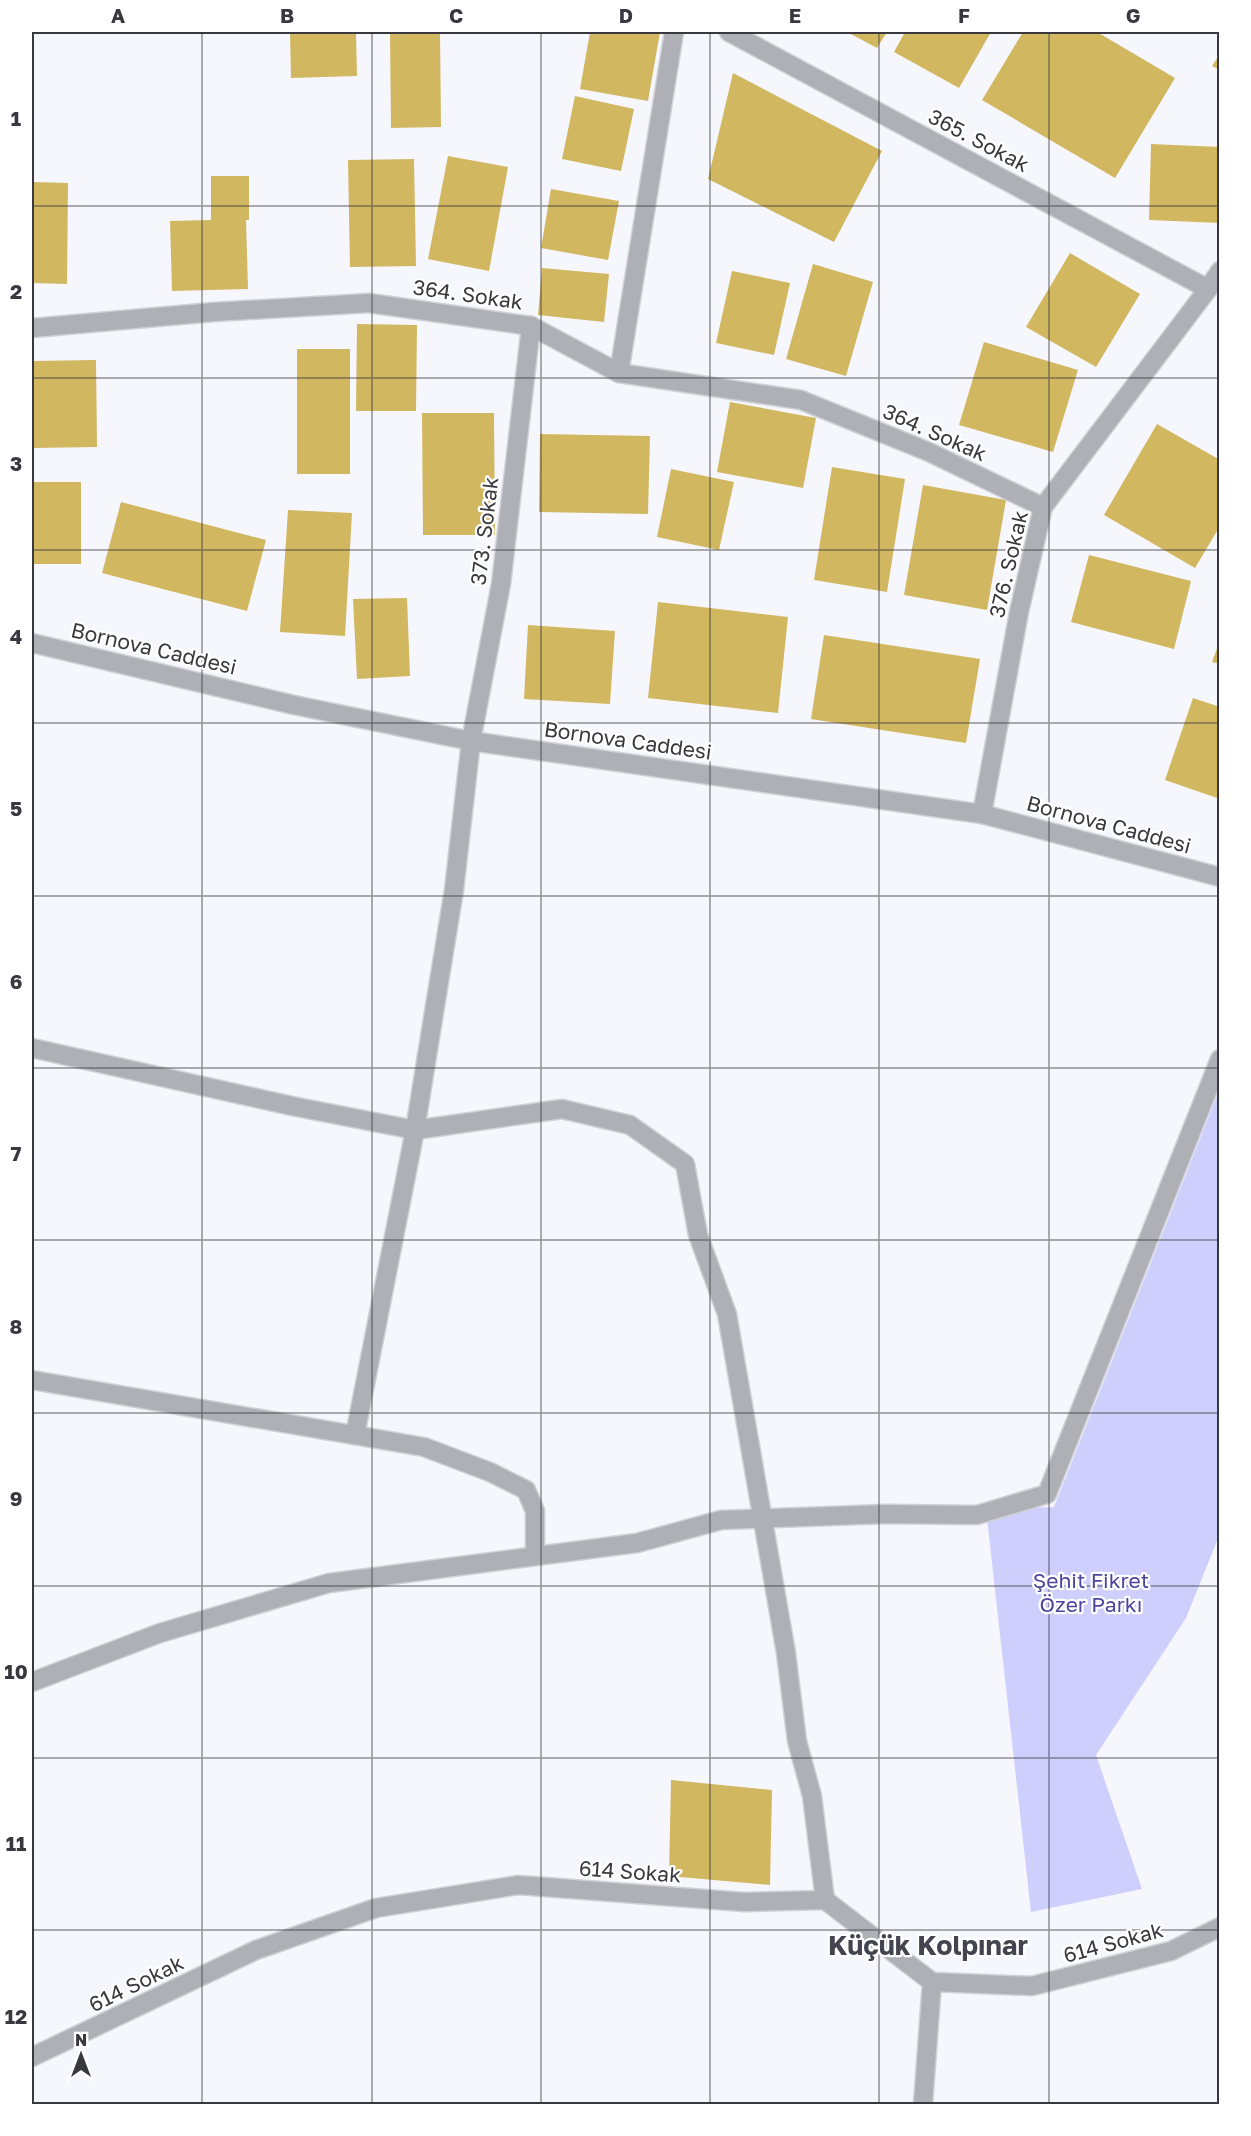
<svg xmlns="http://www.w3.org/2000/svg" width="1251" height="2136" viewBox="0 0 1251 2136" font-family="'Golos Text',sans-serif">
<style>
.green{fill:#cecffc}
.building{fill:#d2b761}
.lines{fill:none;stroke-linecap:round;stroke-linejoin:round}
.minor-casing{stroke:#d0d0d7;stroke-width:21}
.minor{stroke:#afafb6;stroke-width:18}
.grid{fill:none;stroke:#38383e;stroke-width:1.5;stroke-opacity:0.55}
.labels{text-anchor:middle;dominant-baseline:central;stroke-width:4.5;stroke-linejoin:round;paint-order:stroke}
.street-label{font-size:21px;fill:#38383e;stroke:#fff}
.park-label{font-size:21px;fill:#4d459e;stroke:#fff}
.district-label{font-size:27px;font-weight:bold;fill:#444450;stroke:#fff}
.neatline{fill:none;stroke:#38383e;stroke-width:2}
.grid-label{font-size:20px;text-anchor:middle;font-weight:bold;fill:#38383e}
</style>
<rect width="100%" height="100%" fill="#f6f6fd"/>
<polygon class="green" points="1219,1091 1219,1536 1186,1618 1096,1755 1142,1889 1031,1912 986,1509 1054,1507"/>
<g class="building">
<polygon points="290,32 356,32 357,76 291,78"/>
<polygon points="390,32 440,32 441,127 391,128"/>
<polygon points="590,32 660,32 648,101 580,89"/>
<polygon points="847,32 887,32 877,48"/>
<polygon points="905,32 991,32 959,88 894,52"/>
<polygon points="1023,32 1097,32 1175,78 1115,178 982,100"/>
<polygon points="1220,54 1220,70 1212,66"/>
<polygon points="733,73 882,151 834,242 708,179"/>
<polygon points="575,96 634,109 621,171 562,159"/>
<polygon points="1151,144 1220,147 1220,223 1149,220"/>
<polygon points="448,156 508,167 489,271 428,259"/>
<polygon points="414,159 416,266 350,267 348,160"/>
<polygon points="211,176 249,176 249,220 246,220 248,289 172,291 170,221 211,220"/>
<polygon points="32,182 68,183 67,284 32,283"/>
<polygon points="551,189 619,201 608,260 541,248"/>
<polygon points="1070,253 1140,294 1096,367 1026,327"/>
<polygon points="813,264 873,282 846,376 786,359"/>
<polygon points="542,268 609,274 604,322 538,315"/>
<polygon points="732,271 790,283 774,355 716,343"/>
<polygon points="357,324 417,325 416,411 356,411"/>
<polygon points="984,342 1078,370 1053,452 959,425"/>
<rect x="297" y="349" width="53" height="125"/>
<polygon points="96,360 97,447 32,448 32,361"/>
<polygon points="730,402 816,418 803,488 717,472"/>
<polygon points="422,413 494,413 495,535 423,535"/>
<polygon points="1157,424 1220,460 1220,526 1195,568 1104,515"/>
<polygon points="540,434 650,436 648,514 539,512"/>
<polygon points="832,467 905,479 887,592 814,580"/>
<polygon points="671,469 734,482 719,550 657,537"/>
<rect x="32" y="482" width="49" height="82"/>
<polygon points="923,485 1006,500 987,610 904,595"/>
<polygon points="121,502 266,540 247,611 102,573"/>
<polygon points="288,510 352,513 345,636 280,632"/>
<polygon points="1089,555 1191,581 1174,649 1071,622"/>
<polygon points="407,598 410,676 357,679 353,599"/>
<polygon points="658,602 788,617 778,713 648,698"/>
<polygon points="528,625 615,631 610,704 524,699"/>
<polygon points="824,635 980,659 966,743 811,719"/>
<polygon points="1219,643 1220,643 1220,664 1212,662"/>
<polygon points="1193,698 1220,707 1220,799 1165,780"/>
<polygon points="671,1780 772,1790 770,1885 669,1876"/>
</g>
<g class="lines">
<g class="minor-casing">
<g id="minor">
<polyline points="729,32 1208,289"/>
<polyline points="32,328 214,312 369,303 531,326 619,373 801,400 929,452 1043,507"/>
<polyline points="619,373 674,32"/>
<polyline points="32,643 294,705 471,741 982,814 1220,877"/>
<polyline points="982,814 1019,612 1043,507 1208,289 1220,271"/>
<polyline points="32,1048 292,1106 415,1130 562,1109 630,1125 685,1164 698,1235 727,1314 786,1653 797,1741 812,1796 825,1900"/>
<polyline points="32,1380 424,1447 490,1472 526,1490 535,1511 535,1556"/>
<polyline points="355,1435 415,1130 436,1000 454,890 471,741 501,584 531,326"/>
<polyline points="32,1682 160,1633 329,1583 637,1543 721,1520 886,1514 977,1515 1047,1494 1220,1059"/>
<polyline points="32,2057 256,1950 376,1908 518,1885 744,1902 825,1900 932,1982 1032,1986 1171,1951 1220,1927"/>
<polyline points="923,2104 932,1982"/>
</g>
</g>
<use href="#minor" class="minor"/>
</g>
<path class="grid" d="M202 32V2104M372 32V2104M541 32V2104M710 32V2104M879 32V2104M1049 32V2104M32 206H1220M32 378H1220M32 550H1220M32 723H1220M32 896H1220M32 1068H1220M32 1240H1220M32 1413H1220M32 1586H1220M32 1758H1220M32 1930H1220"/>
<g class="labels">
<g class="street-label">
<text transform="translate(979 140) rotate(28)">365. Sokak</text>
<text transform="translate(468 294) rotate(8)">364. Sokak</text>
<text transform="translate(935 432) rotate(24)">364. Sokak</text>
<text transform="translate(484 531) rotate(-83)">373. Sokak</text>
<text transform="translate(1008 564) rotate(-77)">376. Sokak</text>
<text transform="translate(154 648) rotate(13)">Bornova Caddesi</text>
<text transform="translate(628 740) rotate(8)">Bornova Caddesi</text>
<text transform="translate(1109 824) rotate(15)">Bornova Caddesi</text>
<text transform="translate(630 1871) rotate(4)">614 Sokak</text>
<text transform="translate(1113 1942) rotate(-15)">614 Sokak</text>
<text transform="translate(136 1983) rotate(-26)">614 Sokak</text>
</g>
<g class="park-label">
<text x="1091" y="1580">Şehit Fikret<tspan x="1091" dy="24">Özer Parkı</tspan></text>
</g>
<g class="district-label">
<text x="928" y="1945">Küçük Kolpınar</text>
</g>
</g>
<rect width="1251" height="2136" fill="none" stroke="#ffffff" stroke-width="66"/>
<g transform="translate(81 2055)" stroke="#ffffff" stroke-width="4.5" paint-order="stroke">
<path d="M0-4.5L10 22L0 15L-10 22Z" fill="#38383e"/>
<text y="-9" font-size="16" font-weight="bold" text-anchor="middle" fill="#38383e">N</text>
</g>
<rect x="33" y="33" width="1185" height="2070" class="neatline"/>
<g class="grid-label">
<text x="118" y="23">A</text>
<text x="287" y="23">B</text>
<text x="456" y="23">C</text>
<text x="626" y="23">D</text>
<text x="795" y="23">E</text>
<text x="964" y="23">F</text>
<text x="1133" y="23">G</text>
<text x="16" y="126">1</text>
<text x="16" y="299">2</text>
<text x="16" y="471">3</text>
<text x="16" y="644">4</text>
<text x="16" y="816">5</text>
<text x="16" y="989">6</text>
<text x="16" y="1161">7</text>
<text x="16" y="1334">8</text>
<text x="16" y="1506">9</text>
<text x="16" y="1679">10</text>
<text x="16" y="1851">11</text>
<text x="16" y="2024">12</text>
</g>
</svg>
